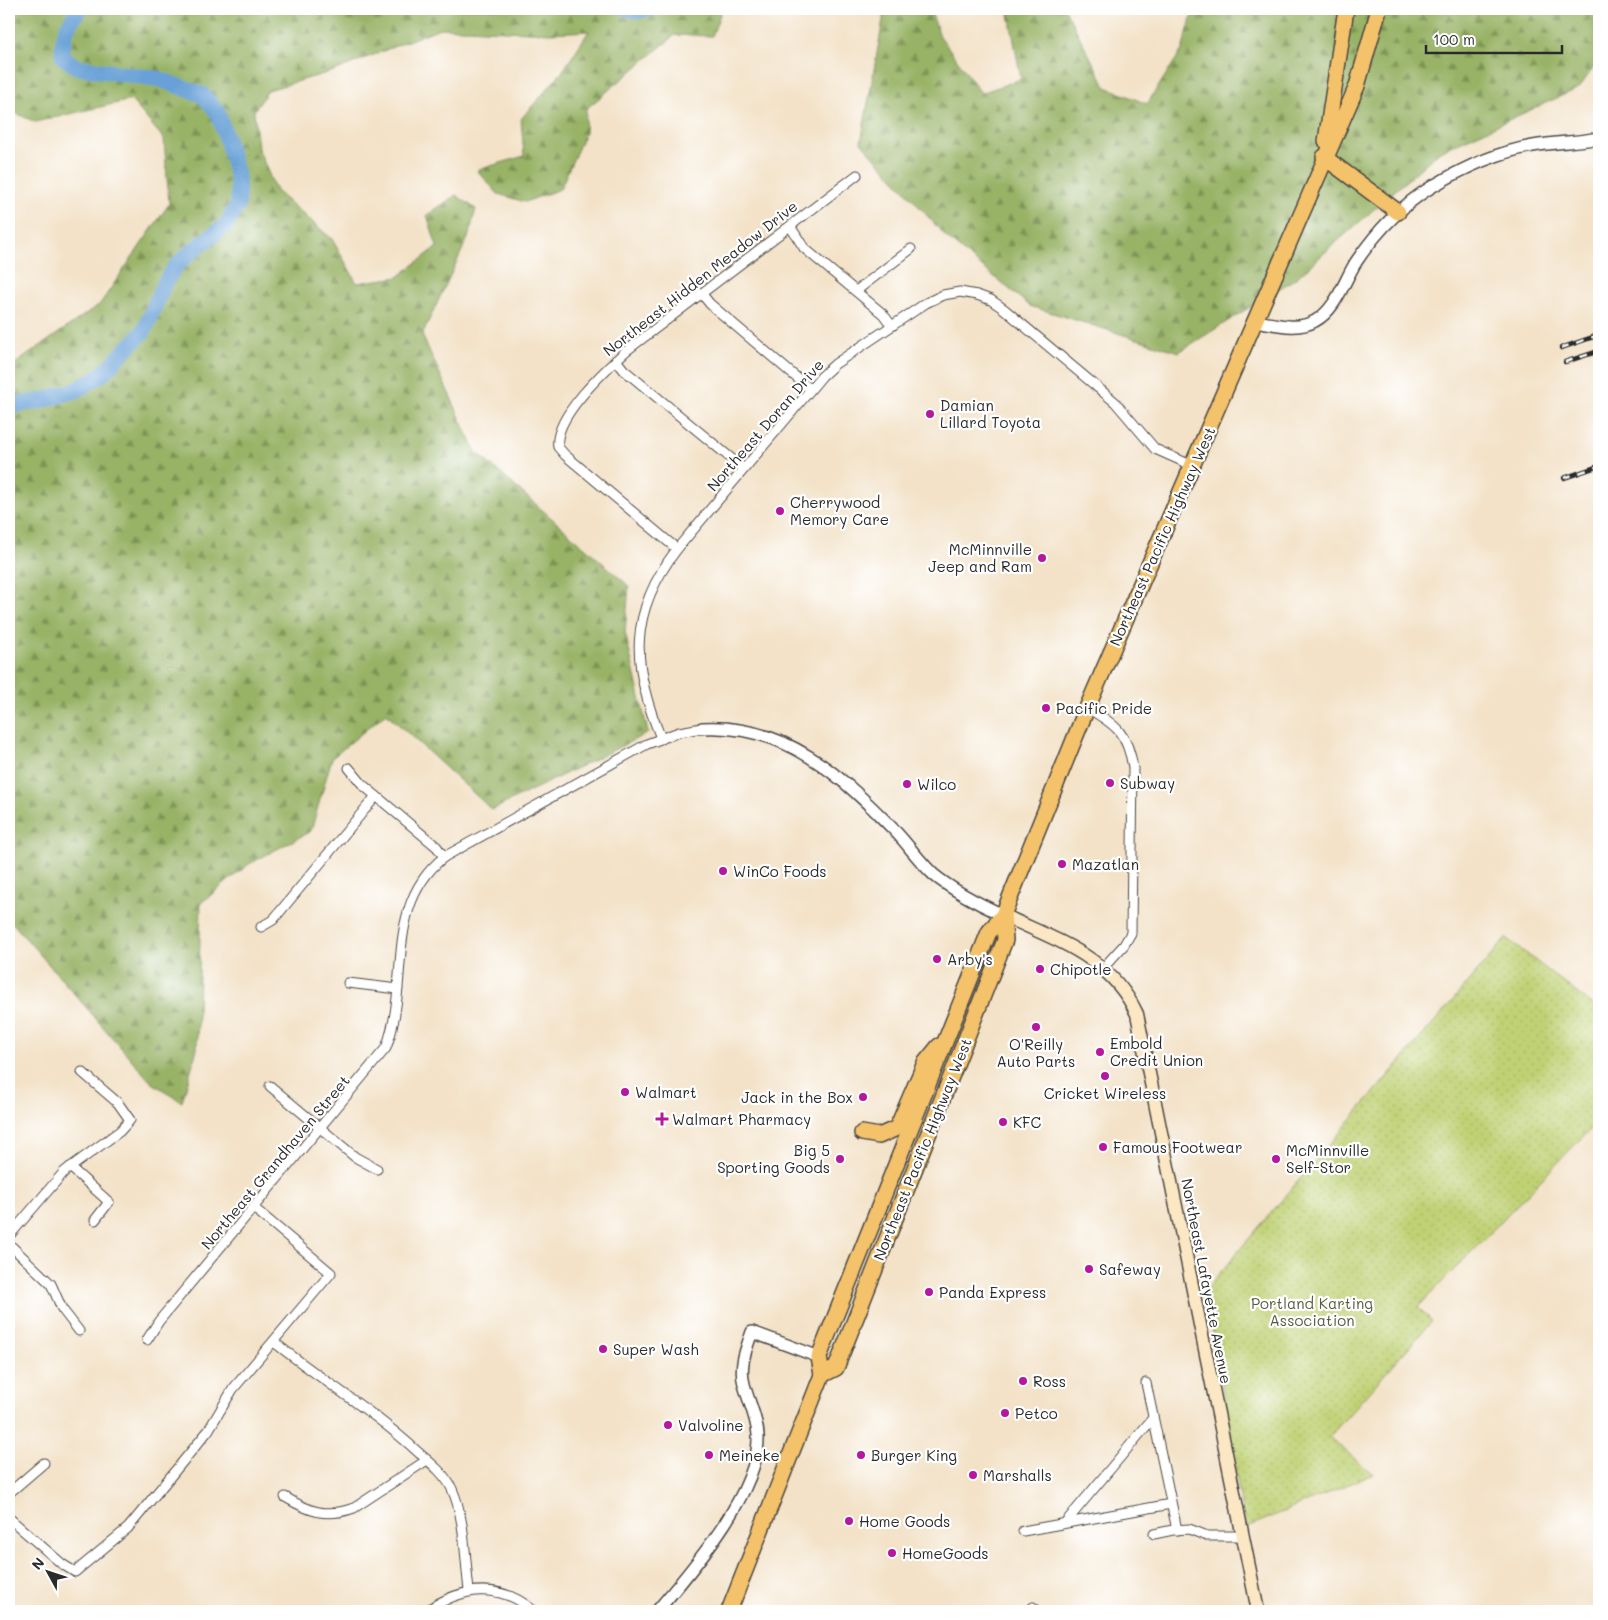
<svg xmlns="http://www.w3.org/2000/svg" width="1608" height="1620" viewBox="0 0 1608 1620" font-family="Mali,sans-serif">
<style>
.forest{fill:url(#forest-firs);stroke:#626f48}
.park{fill:url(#park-dots);stroke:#767e50}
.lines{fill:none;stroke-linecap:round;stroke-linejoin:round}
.river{stroke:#68a0d7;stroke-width:16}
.minor-casing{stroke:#494643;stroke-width:11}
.tertiary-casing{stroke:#494643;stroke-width:14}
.secondary-casing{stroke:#494643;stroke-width:15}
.trunk-casing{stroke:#494643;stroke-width:18}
.minor{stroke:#fff;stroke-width:9}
.tertiary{stroke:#fff;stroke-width:11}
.secondary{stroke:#fbe7c3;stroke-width:12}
.trunk{stroke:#f4c26a;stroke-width:15}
.rail-casing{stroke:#2b2b2b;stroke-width:4.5}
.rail{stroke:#fff;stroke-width:2.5;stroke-dasharray:8;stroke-linecap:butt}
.poi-dot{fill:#b5179e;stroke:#fff;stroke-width:2}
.labels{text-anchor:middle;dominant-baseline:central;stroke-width:4.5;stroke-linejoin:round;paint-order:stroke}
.street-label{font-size:15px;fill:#2b2b2b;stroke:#fff}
.poi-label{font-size:15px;fill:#2b2b2b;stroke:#fff;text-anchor:start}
.park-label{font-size:15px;fill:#585d41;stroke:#fff}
</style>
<defs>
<pattern id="forest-firs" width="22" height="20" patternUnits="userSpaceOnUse" patternTransform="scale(1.25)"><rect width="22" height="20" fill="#98b366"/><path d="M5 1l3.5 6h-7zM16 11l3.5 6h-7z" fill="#7c9254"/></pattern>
<pattern id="park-dots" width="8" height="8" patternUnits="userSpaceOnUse" patternTransform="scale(1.25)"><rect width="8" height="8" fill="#c0d174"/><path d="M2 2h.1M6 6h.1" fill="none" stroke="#a5b465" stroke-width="1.8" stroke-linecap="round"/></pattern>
</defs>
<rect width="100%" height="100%" fill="#fff"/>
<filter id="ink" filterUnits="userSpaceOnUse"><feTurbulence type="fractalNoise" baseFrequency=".02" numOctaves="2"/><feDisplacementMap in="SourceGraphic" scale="10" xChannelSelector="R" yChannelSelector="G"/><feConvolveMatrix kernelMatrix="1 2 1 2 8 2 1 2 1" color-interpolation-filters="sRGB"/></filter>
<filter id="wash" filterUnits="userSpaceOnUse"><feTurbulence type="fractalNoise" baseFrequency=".0096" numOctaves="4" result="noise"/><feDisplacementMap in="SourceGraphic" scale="20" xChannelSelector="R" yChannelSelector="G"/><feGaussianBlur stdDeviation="1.12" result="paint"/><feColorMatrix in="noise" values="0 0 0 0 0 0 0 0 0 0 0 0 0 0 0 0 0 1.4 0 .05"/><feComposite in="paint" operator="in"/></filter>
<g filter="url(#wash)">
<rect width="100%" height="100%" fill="#f3e2c8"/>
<g class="forest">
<polygon points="9,9 722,9 712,36 675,35 586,109 585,133 560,189 525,202 498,194 477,170 524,156 521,119 562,72 589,31 551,33 440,28 334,71 268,90 254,111 258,148 276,191 332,239 357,283 398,277 437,247 427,215 456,195 476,209 468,238 422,335 476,452 629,586 625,632 648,733 492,810 386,713 332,758 311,831 249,864 201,903 197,1049 182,1102 151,1082 9,919 9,368 100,304 169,204 164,139 131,100 35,122 9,110"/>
<polygon points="892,9 930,9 940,36 981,93 1021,79 1008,9 1065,9 1106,87 1147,104 1182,50 1194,9 1599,9 1599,60 1579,88 1440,151 1296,278 1179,352 1030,306 949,240 861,142 884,14"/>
</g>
<polygon class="park" points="1506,938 1599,1010 1599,1120 1418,1307 1432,1321 1329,1437 1373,1474 1245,1528 1206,1289"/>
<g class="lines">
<g class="river">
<polyline points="628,9 638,11 648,9"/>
<path d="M9 406 40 401 77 390 102 374 144 331 164 284 175 267 192 251 226 225 238 204V182L230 150 218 113 203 95 159 79 77 67 63 57C61 36 67 25 80 9"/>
</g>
</g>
</g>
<g filter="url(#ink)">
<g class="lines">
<g class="minor-casing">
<g id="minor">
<polyline points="790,226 804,248 883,314 892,326"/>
<polyline points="856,291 911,249"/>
<polyline points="701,293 710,304 810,389"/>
<polyline points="616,360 624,370 744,469"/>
<path d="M677 549 565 455 558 447C553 418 605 370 626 351L857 175"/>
<path d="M1087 708C1116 724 1128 734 1133 768L1131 933 1124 945 1103 968"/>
<path d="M661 738C631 666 628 613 677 549L822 376 835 364 926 303 943 295 960 292 977 295 991 300 1004 309 1115 402 1155 449 1193 466"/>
<polyline points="349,768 363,785 437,847 444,857"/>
<polyline points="261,927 273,920 376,796"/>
<polyline points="348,983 398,989"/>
<polyline points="270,1086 355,1157 377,1169"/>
<polyline points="70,1167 109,1202 95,1220"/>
<polyline points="9,1236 64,1172 120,1131 130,1120 118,1103 82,1072"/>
<polyline points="9,1244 51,1284 62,1309 79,1331"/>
<path d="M147 1340 159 1321 386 1048C411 983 383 906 444 857L647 744 679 732 702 728"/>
<path d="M274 1342C321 1380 374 1411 419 1453 431 1463 445 1474 452 1489 465 1517 465 1560 469 1590"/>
<polyline points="1146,1383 1177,1530"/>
<polyline points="9,1493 44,1463"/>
<path d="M285 1497C310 1512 326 1518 354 1508L427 1460"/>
<polyline points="9,1518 62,1564 75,1572 128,1528 208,1431 233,1389 331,1273 254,1208"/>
<polyline points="1065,1523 1153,1418"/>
<polyline points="1023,1531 1171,1504"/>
<polyline points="1154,1534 1173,1530 1189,1529 1207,1536 1242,1536"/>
<polyline points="1033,1607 1038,1611"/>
<path d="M426 1611C462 1587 498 1581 534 1611"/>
</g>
</g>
<g class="tertiary-casing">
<g id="tertiary">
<path d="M1256 321C1275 324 1298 331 1315 321 1336 310 1344 281 1356 262 1376 232 1402 205 1433 186 1465 167 1503 150 1539 145 1559 142 1579 142 1599 138"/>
<path d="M702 728C785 723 842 776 896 832 909 846 920 862 934 875 955 892 979 904 1003 915"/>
<path d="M657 1611C691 1571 761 1491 758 1435 757 1417 748 1401 744 1384 739 1366 746 1349 752 1332L819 1357"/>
</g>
</g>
<g class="secondary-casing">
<path id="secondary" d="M1003 915C1057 941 1110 956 1137 1014L1258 1611"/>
</g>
<g class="trunk-casing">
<g id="trunk">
<polyline points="1326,141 1346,9"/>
<polyline points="1324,157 1398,212"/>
<polyline points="862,1133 879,1136 897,1128 925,1063 939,1046"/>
<polyline points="822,1375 836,1368 1005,940 1003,915"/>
<polyline points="729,1611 822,1375 819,1357 989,932 1003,915 1087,708 1357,86 1379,9"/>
</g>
</g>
<use href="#minor" class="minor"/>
<use href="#tertiary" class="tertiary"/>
<use href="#secondary" class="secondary"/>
<use href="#trunk" class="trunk"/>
<g class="rail-casing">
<g id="rail">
<polyline points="1561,348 1599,335"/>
<polyline points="1565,362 1599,351"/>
<polyline points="1564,478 1599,466"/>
</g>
</g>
<use href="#rail" class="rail"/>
</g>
</g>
<g class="poi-dot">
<circle cx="930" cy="414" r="5"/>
<circle cx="780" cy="511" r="5"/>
<circle cx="1042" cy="558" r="5"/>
<circle cx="1046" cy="708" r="5"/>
<circle cx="1110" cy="783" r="5"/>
<circle cx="907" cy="784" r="5"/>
<circle cx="1062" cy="864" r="5"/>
<circle cx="723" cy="871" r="5"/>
<circle cx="937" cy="959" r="5"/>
<circle cx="1040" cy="969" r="5"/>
<circle cx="1036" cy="1027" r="5"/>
<circle cx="1100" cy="1052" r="5"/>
<circle cx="1105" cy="1076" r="5"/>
<circle cx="625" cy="1092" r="5"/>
<circle cx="863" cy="1097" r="5"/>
<path d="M659.5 1111.5h5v5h5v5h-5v5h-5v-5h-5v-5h5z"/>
<circle cx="1003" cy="1122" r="5"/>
<circle cx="1103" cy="1147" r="5"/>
<circle cx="840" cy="1159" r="5"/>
<circle cx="1276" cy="1159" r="5"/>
<circle cx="1089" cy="1269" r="5"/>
<circle cx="929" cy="1292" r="5"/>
<circle cx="603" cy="1349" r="5"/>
<circle cx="1023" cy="1381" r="5"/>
<circle cx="1005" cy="1413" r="5"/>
<circle cx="668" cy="1425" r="5"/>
<circle cx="709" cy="1455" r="5"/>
<circle cx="861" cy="1455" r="5"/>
<circle cx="973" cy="1475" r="5"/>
<circle cx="849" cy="1521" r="5"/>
<circle cx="892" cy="1553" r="5"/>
</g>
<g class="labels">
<g class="street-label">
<text transform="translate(700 278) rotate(-38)">Northeast Hidden Meadow Drive</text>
<text transform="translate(765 425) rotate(-49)">Northeast Doran Drive</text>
<text transform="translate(1162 536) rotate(-66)">Northeast Pacific Highway West</text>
<text transform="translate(922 1149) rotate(-68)">Northeast Pacific Highway West</text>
<text transform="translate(275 1162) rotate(-50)">Northeast Grandhaven Street</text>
<text transform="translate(1207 1281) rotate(79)">Northeast Lafayette Avenue</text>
</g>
<g class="poi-label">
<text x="940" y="405">Damian<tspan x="940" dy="17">Lillard Toyota</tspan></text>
<text x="790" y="502">Cherrywood<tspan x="790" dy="17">Memory Care</tspan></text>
<text x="1032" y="549" text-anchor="end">McMinnville<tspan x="1032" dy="17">Jeep and Ram</tspan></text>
<text x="1056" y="708">Pacific Pride</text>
<text x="1120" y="783">Subway</text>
<text x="917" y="784">Wilco</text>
<text x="1072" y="864">Mazatlan</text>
<text x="733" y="871">WinCo Foods</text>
<text x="947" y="959">Arby's</text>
<text x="1050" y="969">Chipotle</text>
<text x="1110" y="1043">Embold<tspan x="1110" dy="17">Credit Union</tspan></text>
<text x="1036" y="1044" text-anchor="middle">O'Reilly<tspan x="1036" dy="17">Auto Parts</tspan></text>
<text x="635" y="1092">Walmart</text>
<text x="1105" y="1093" text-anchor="middle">Cricket Wireless</text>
<text x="853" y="1097" text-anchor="end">Jack in the Box</text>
<text x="672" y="1119">Walmart Pharmacy</text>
<text x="1013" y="1122">KFC</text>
<text x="1113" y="1147">Famous Footwear</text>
<text x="830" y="1150" text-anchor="end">Big 5<tspan x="830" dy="17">Sporting Goods</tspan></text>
<text x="1286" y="1150">McMinnville<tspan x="1286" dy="17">Self-Stor</tspan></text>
<text x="1099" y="1269">Safeway</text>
<text x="939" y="1292">Panda Express</text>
<text x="613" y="1349">Super Wash</text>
<text x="1033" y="1381">Ross</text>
<text x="1015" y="1413">Petco</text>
<text x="678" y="1425">Valvoline</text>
<text x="719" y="1455">Meineke</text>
<text x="871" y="1455">Burger King</text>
<text x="983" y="1475">Marshalls</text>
<text x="859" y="1521">Home Goods</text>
<text x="902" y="1553">HomeGoods</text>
</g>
<g class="park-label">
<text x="1312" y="1303">Portland Karting<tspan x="1312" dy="17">Association</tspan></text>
</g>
</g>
<rect width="1608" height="1620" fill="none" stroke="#fff" stroke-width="30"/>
<g transform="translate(48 1572) rotate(310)" stroke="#ffffff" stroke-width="4" paint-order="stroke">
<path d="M0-4L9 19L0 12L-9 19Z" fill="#2b2b2b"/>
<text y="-8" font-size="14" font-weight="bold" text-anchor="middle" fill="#2b2b2b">N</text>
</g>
<path d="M1426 45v8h136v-8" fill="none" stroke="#2b2b2b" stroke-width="2.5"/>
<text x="1433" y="45" font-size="15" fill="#2b2b2b" stroke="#ffffff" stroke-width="4" paint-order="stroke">100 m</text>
</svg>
